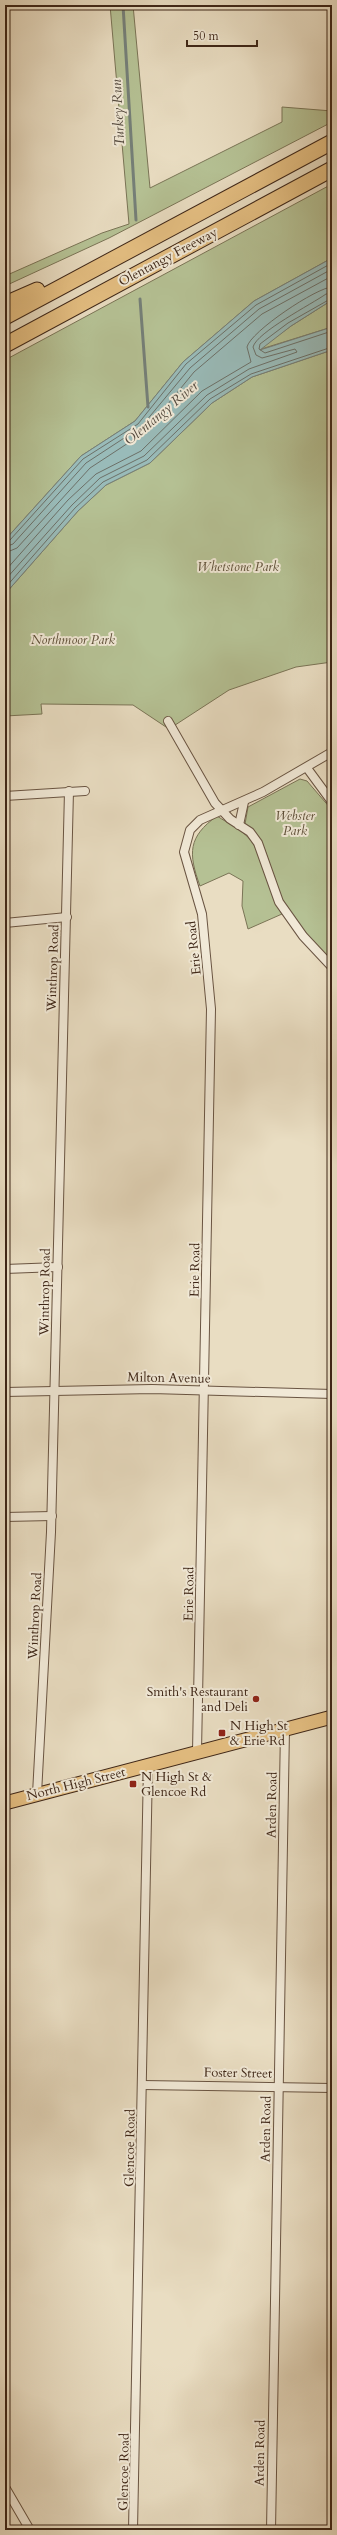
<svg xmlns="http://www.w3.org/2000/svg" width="337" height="2535" viewBox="0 0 337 2535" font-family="Cardo,serif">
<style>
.green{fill:#b5c194;stroke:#7a7456}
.water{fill:#99bbb9;stroke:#757f78}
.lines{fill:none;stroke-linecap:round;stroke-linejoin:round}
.shore{stroke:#6c7068;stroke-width:1}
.stream{stroke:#757f78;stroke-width:3}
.minor-casing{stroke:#695442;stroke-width:10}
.primary-casing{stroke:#3e2617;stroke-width:15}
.motorway-casing{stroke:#3e2617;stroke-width:17}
.minor{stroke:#f1e9d7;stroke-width:8}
.primary{stroke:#e4be81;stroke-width:13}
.motorway{stroke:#e4be81;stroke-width:15}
.poi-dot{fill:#8f2418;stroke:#f1e9d7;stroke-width:1.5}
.labels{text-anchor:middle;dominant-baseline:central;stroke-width:4;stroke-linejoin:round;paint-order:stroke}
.street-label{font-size:13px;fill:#3e2617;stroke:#f1e9d7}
.park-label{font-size:13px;font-style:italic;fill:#5c4d36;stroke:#f1e9d7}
.poi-label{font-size:13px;fill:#3e2617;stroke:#f1e9d7;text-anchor:start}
.water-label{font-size:14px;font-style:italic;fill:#554b40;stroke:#f1e9d7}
</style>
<rect width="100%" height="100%" fill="#e9ddc2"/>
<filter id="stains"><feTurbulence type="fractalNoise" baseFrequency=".005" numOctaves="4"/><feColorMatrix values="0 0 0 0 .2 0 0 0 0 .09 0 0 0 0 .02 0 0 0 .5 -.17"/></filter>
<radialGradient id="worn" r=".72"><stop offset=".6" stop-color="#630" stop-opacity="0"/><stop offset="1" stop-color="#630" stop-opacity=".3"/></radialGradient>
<g class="green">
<polygon points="110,5 133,5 150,188 282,122 282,107 332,111 332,122 109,238 5,286 5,276 102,233 129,224"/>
<polygon points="332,184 332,258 254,301 183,362 135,421 81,456 5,540 5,360"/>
<polygon points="332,300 332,327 258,350 291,326"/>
<polygon points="332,350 332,662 296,667 229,690 169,729 133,705 41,704 42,714 5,716 5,594 78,511 106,485 150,463 212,403 252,377"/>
<path d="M300 779 307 781 332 810V962C312 941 291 917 278 891 265 862 272 847 245 824L248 807Z"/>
<path d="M217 816C229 824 247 832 254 845 266 867 269 892 282 914L248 929 242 906 243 881 229 873 200 886C188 853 188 837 217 816Z"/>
</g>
<polygon class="water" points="332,258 332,300 291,326 260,350 332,327 332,350 252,377 212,403 150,463 106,485 78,511 5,594 5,540 81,456 135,421 183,362 254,301"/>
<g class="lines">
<g class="shore">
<polyline points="332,298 288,323 260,344 259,349 265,353 332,331"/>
<polyline points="5,542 10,540 83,459 138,424 186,364 256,305 332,263"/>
<polyline points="5,547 13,544 86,463 141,427 190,368 259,309 332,269"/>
<polyline points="5,553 17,548 90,468 145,432 194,372 262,314 332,276"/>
<path d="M5 571 68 500 96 474 141 451 202 391 251 362 247 347C250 332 317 287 332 287"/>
<path d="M5 580 72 505 100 478 144 456 207 395 249 369 297 352 295 349 262 358 256 355 253 347C257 332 312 304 326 294L332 293"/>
<polyline points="5,588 75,508 103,482 147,460 210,399 251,374 332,347"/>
</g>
<g class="stream">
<polyline points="123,5 136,220"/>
<polyline points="140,299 148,407"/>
</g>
<g class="minor-casing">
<g id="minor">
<polyline points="168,721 215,803 230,819 250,832 258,843 279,902 303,936 332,967"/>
<polyline points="307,768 332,802"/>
<polyline points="5,796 85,791"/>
<polyline points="239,825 244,802"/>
<polyline points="5,923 67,917"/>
<polyline points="5,1269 58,1267"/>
<polyline points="5,1392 152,1389 332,1394"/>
<polyline points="5,1517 52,1516"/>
<polyline points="197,1752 211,1009 202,914 184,852 190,830 200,820 263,792 332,752"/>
<polyline points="37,1794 51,1532 69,791"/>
<polyline points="143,2085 332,2088"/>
<polyline points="5,2487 30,2530"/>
<polyline points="133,2530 148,1766"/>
<polyline points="271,2530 285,1729"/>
</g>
</g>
<g class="primary-casing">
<polyline id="primary" points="5,1803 332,1717"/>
</g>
<g class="motorway-casing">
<g id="motorway">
<polyline points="5,304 37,290"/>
<polyline points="5,317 332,142"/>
<polyline points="5,345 332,169"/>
</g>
</g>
<use href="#minor" class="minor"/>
<use href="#primary" class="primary"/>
<use href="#motorway" class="motorway"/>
</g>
<g class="poi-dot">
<circle cx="256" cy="1699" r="4"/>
<rect x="218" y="1729" width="8" height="8" rx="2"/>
<rect x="129" y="1780" width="8" height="8" rx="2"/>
</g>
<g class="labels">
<g class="street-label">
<text transform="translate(168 257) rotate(-28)">Olentangy Freeway</text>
<text transform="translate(194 948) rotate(-96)">Erie Road</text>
<text transform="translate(53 968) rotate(-88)">Winthrop Road</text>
<text transform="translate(195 1270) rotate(-89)">Erie Road</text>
<text transform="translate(45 1292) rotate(-89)">Winthrop Road</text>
<text transform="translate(169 1378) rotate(1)">Milton Avenue</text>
<text transform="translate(189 1594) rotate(-89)">Erie Road</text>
<text transform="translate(35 1616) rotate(-87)">Winthrop Road</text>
<text transform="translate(76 1784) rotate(-14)">North High Street</text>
<text transform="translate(272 1805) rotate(-89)">Arden Road</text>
<text transform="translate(238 2073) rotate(1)">Foster Street</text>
<text transform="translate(266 2129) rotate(-89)">Arden Road</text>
<text transform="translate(130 2148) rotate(-89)">Glencoe Road</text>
<text transform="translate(260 2453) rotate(-89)">Arden Road</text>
<text transform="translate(124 2472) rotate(-89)">Glencoe Road</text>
</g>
<g class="park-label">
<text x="238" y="567">Whetstone Park</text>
<text x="73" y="640">Northmoor Park</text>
<text x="295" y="816">Webster<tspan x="295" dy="15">Park</tspan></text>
</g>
<g class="poi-label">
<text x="248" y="1692" text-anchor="end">Smith's Restaurant<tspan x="248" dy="15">and Deli</tspan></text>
<text x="230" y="1726">N High St<tspan x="230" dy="15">&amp; Erie Rd</tspan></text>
<text x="141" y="1777">N High St &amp;<tspan x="141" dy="15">Glencoe Rd</tspan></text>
</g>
<g class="water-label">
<text transform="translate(118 113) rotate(-93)">Turkey Run</text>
<text transform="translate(161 413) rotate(-40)">Olentangy River</text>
</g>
</g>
<rect width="337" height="2535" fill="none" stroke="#e9ddc2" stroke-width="20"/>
<rect x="6" y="6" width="325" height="2523" fill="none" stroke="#3e2617" stroke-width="2"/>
<rect x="10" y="10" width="317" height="2515" fill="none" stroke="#3e2617"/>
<path d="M187 40v6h70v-6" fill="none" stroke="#3e2617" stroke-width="2"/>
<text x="193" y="40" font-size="12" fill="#3e2617" stroke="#f1e9d7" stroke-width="3" paint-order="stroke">50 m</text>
<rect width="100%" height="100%" filter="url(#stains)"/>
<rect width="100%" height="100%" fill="url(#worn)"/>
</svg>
